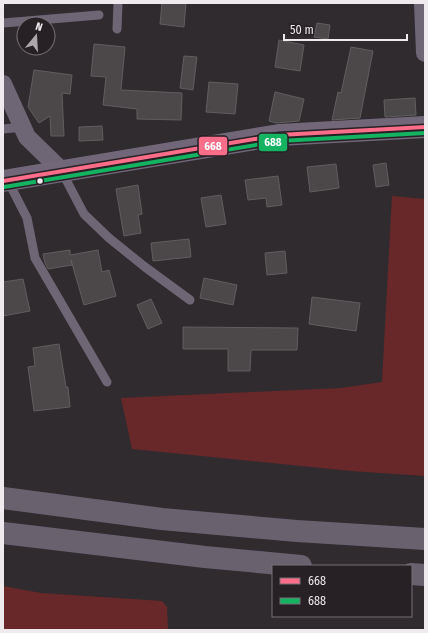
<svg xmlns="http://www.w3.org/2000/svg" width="428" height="633" viewBox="0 0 428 633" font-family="'Fira Sans Condensed',sans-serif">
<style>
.green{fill:#682829}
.building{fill:#4c484a;stroke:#625d5f}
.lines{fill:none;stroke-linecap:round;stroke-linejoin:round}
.lane{stroke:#6e6575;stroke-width:9}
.street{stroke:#6e6575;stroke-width:18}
.secondary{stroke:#716778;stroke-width:22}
.highway{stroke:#6a616f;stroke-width:22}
.bus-1-casing{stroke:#272126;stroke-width:7}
.bus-2-casing{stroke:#272126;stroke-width:7}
.bus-1{stroke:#fb6d88;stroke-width:4}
.bus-2{stroke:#13b361;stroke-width:4}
.bus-dot{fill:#efeaee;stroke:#272126;stroke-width:1.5}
.line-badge{stroke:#272126;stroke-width:1.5}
.badge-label{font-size:11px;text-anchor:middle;font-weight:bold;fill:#fff}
</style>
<rect width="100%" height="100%" fill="#302b2e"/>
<g class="green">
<polygon points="392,196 425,199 425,476 351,471 132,449 121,398 341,388 382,382"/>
<polygon points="3,586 41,593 162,601 167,607 168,630 3,630"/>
</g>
<g class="building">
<polygon points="162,3 186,3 184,27 160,24"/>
<polygon points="317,23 330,25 328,39 314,37"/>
<polygon points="279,40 304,45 300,71 275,67"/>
<polygon points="94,44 125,47 121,90 182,93 181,120 137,119 137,109 103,105 106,77 91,76"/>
<polygon points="351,47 373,51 360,118 332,120 338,92 341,93"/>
<polygon points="184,56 197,57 193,90 180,88"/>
<polygon points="34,70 72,75 70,94 62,93 64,136 51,136 50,116 39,123 28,107"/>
<polygon points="209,82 238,84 235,114 206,112"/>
<polygon points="275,92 304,99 299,121 276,123 269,121"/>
<polygon points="415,98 416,115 385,117 384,100"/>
<polygon points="102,126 103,140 79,141 79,127"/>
<polygon points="386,163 389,185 376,187 373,165"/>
<polygon points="336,164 339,188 310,192 307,167"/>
<polygon points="278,176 282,205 267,207 266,198 248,200 245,180"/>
<polygon points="138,185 142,214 138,215 141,233 124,236 116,189"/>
<polygon points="221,195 226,224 206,227 201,198"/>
<polygon points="189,239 191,257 153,261 151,243"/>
<polygon points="70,250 70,255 98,250 102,272 109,270 116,296 84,305 71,260 72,265 48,269 45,263 43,254"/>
<polygon points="285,251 287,273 267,275 265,253"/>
<polygon points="204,278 237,285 233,305 200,298"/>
<polygon points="23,279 30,311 3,316 3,282"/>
<polygon points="312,297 360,303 356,331 309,324"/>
<polygon points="151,299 162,323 148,329 137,305"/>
<polygon points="183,327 298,328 297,350 251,350 250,371 228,371 228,349 183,349"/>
<polygon points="59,344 66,387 68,387 70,407 34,411 28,367 35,366 33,348"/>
</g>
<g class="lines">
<g class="lane">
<polyline points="3,23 99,15"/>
<polyline points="117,29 118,3"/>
<polyline points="3,129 23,127"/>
<polyline points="62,172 84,214 109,238 145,267 190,300"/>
<polyline points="8,181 27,218 35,258 107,382"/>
</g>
<g class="street">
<polyline points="423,3 425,53"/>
<polyline points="3,84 27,137 62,171"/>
</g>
<polyline class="secondary" points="3,181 279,135 425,127"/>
<g class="highway">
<polyline points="3,498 162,519 297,531 425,539"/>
<polyline points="3,533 205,557 301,566"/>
<polyline points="411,574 425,575"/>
</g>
<g class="bus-1-casing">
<polyline id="bus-1" points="3,181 279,135 425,127"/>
</g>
<g class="bus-2-casing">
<polyline id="bus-2" points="4,187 280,141 425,133"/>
</g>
<use href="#bus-1" class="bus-1"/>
<use href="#bus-2" class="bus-2"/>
</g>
<circle class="bus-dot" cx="40" cy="181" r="3.5"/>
<g class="line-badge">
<rect x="258" y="133" width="30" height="19" rx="4" fill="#13b361"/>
<rect x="198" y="136" width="30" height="20" rx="4" fill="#fb6d88"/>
</g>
<g class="badge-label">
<text x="273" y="146">688</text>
<text x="213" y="150">668</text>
</g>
<rect width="428" height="633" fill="none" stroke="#efeaee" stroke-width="8"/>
<rect x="272" y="565" width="140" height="52" fill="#272126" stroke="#777176"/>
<rect x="280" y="578" width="20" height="6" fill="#fb6d88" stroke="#777176"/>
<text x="308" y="585" font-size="12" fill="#efeaee">668</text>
<rect x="280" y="598" width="20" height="6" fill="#13b361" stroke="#777176"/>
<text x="308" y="605" font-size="12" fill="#efeaee">688</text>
<g transform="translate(36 36) rotate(18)"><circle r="19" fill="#272126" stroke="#777176"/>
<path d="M0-3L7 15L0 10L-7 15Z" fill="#aca7ab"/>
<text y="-6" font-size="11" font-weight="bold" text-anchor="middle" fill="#efeaee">N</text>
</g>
<path d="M284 34v6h123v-6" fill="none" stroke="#efeaee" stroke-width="2"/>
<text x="290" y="34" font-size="12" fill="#efeaee" stroke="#272126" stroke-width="3" paint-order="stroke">50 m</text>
</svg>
